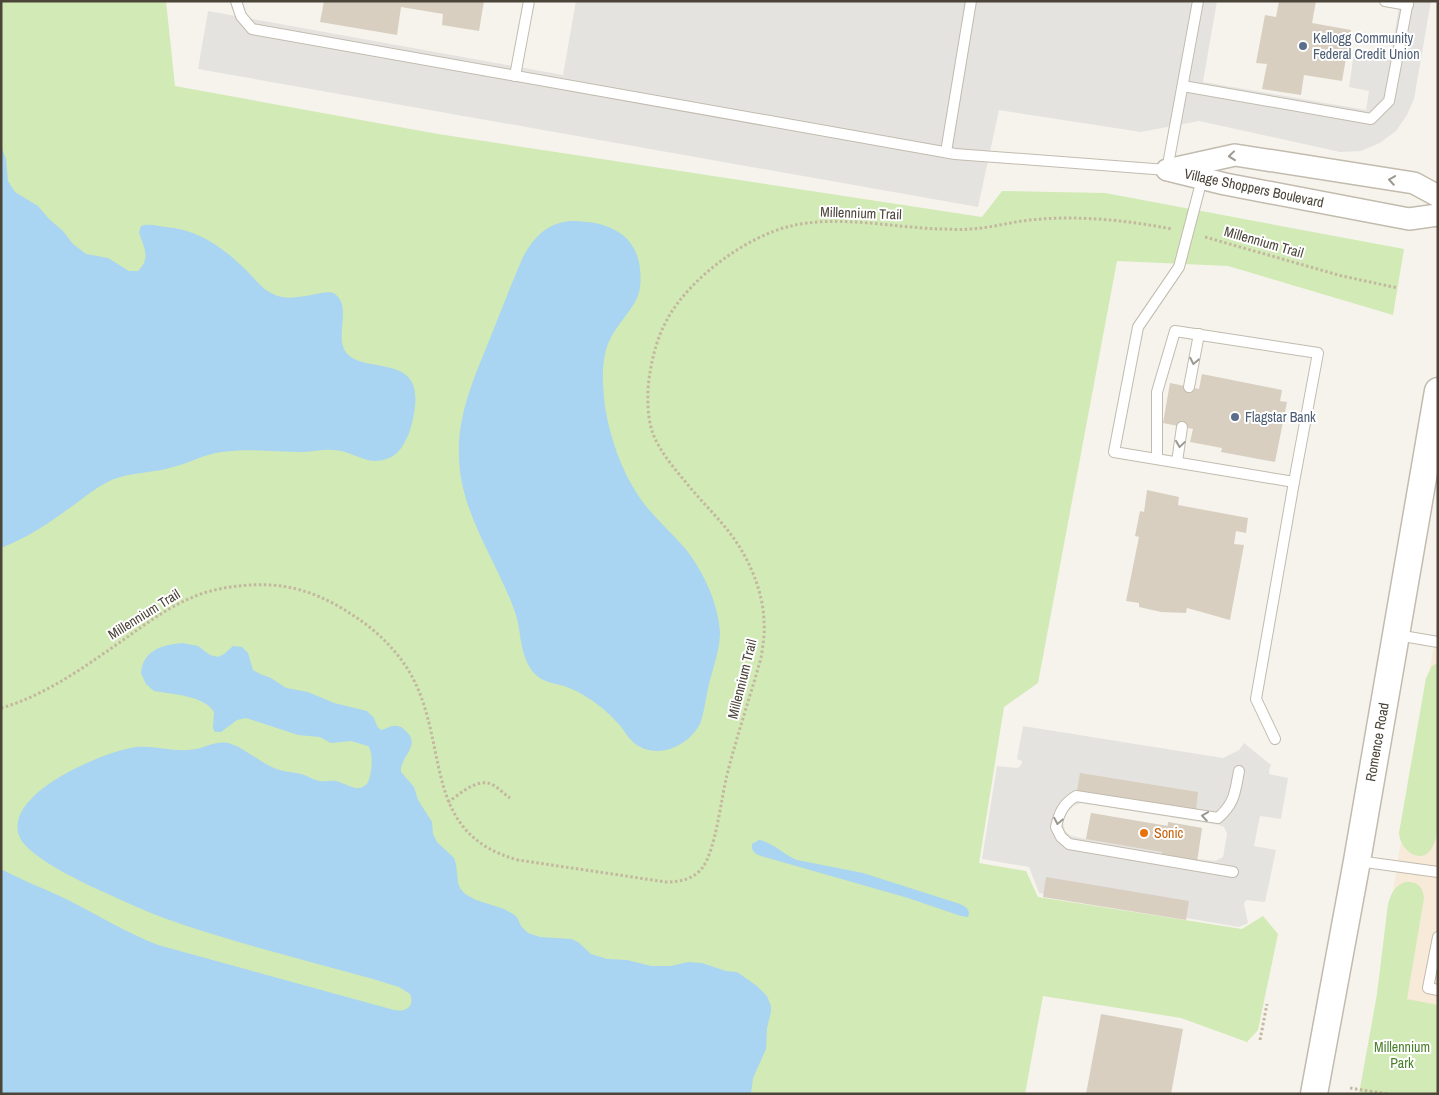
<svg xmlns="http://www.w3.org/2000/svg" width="1439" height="1095" viewBox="0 0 1439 1095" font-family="'Archivo Narrow',sans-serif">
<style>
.commercial{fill:#f7ead8}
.green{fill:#d2eab5}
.parking{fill:#e5e3e0;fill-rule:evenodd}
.water{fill:#a9d4f2}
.building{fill:#d8cfc1}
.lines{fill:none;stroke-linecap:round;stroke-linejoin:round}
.service-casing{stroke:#c2bbae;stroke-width:12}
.minor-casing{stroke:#c2bbae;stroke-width:24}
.tertiary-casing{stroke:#c2bbae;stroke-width:29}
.path{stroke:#c4b79f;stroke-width:3;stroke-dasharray:2.5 2.5;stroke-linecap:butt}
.service{stroke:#fff;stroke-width:10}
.minor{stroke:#fff;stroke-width:21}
.tertiary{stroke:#fff;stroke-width:26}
.oneway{stroke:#9c9892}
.service-dot{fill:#5c6f8a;stroke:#fff;stroke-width:2}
.food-dot{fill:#e8710a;stroke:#fff;stroke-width:2}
.labels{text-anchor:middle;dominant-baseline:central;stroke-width:4;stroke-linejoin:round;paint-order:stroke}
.service-label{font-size:14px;fill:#4e5e75;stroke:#fff;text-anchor:start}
.street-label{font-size:14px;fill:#4b4439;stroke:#fff}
.food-label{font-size:14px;fill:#c56008;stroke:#fff;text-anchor:start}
.park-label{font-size:14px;fill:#4a7f2a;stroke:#fff}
</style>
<rect width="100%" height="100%" fill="#f6f3ec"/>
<polygon class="commercial" points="1438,623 1438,1005 1377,994 1417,739"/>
<g class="green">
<polygon points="1,1 166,1 175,86 438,134 982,217 1002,191 1105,193 1404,249 1393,315 1228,266 1117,261 1038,683 1004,707 979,863 1026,871 1038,897 1242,929 1263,916 1278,934 1258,1030 1247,1042 1181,1018 1043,996 1025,1094 1,1094"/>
<path d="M1438 663V825C1437 832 1436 842 1432 848 1421 866 1400 850 1399 833L1426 678 1432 666Z"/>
<path d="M1405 882C1417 881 1423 886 1424 898L1407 999 1438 1005V1094H1359L1377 994 1388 904C1391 894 1394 886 1405 882Z"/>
</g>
<g class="parking">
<polygon points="576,1 1217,1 1203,82 1366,110 1369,91 1349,87 1354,53 1390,60 1400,1 1431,1 1414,99 1407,115 1396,131 1380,143 1361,151 1340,152 1199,121 1141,132 999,110 978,207 198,69 208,11 563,75"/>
<path d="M1023 726 1223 758 1239 750 1244 743 1271 765 1269 770V774L1288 778 1281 819 1260 816 1254 846 1276 850 1265 902 1246 900 1244 904 1248 923 1239 927 1039 893 1029 867 982 859 997 766 1018 768 1021 765 1022 761 1017 759ZM1082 803 1219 825 1224 827 1227 834 1223 857 1215 861 1197 859 1202 828 1168 822 1167 826 1091 813 1086 839 1071 836 1065 831 1063 822 1067 813 1073 806Z"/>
</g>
<g class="water">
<path d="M1 146 6 159 8 181 15 192 38 206 49 219 63 231 73 244 86 254 108 258 129 271H138C152 257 143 247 139 232L141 226C149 223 158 226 166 227 199 230 224 248 247 271 255 279 262 289 273 294 293 305 327 287 335 294 352 307 335 334 345 351 362 377 426 349 414 413 412 426 407 442 398 452 392 458 383 461 374 461 360 460 348 450 333 450 323 449 313 452 303 452 276 452 249 448 222 452 204 454 190 463 173 467 154 473 133 472 114 479 99 485 85 497 71 507 49 523 27 538 1 548Z"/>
<path d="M571 221C604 221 636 231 640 269 641 279 641 289 637 298 627 318 613 327 606 350 601 368 603 389 605 407 610 437 621 470 638 495 650 514 668 529 683 546 702 568 718 602 720 632 720 648 714 665 710 680 706 695 705 710 700 724 687 748 653 762 631 740 627 736 625 732 622 728 612 716 601 706 588 698 581 693 573 689 564 686 553 683 542 682 534 673 519 656 522 632 515 612 497 561 460 513 459 457 457 416 474 378 489 341 500 313 511 285 523 257 534 237 547 223 571 221Z"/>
<path d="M182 643 198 646 210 655 218 657 224 654 233 646 242 647 248 653 253 670 260 674 271 678 286 688 308 692 334 703 367 711 374 718 377 726 381 730C387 729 391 725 397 726 401 726 404 729 407 732 421 747 399 757 401 772L414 787 418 800 432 822 433 834 437 842 454 858 456 864 458 883 460 888 465 894 476 900 504 909 513 914 517 917 521 926 528 933 540 937 571 939 578 942 591 954 607 959 627 960 651 966H671L688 962 702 963 726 971 737 972 757 986 767 996 771 1006V1012L767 1028 766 1049 753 1078 751 1094H1V869C23 881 46 889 68 900 98 915 127 933 158 945L394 1010C406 1012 415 1007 410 994L399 987 389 984C362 975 335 969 307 961 259 948 211 935 164 918 145 911 126 902 108 894 87 885 30 858 20 838 0 794 105 751 136 747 156 745 176 753 196 749 207 747 216 741 228 743 242 746 259 762 274 768 283 772 292 772 301 774 308 776 313 780 320 781 326 782 331 780 336 781 344 783 352 789 360 788 363 787 364 786 367 784 372 776 374 753 368 746L351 741 331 743 320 737 298 735 246 718 237 720 221 732H215L213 728 214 712C206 696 171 694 154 691L146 684 141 673C143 650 162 645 182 643Z"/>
<path d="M759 840C774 843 784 855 797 860L863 873 960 904C966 907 971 910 968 917L961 916 908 898 761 856C755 854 751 851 752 844Z"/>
</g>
<g class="building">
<polygon points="324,1 484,1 479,31 442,25 443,14 401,7 397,35 320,22"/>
<polygon points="1279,1 1316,1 1312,23 1351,30 1342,81 1304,75 1301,95 1262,89 1267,64 1256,63 1265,15 1276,17"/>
<polygon points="1202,374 1282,390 1280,401 1287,402 1275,462 1221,452 1222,448 1190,442 1193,429 1163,423 1170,383 1199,389"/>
<polygon points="1147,490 1179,497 1178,505 1248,518 1246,533 1236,531 1234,544 1244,545 1230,620 1187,608 1186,613 1161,612 1139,607 1139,603 1126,601 1139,537 1135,536 1140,511 1144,512"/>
<polygon points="1080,773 1198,792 1196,811 1077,791"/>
<polygon points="1091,813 1168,826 1168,822 1202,828 1197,862 1161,856 1162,852 1086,839"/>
<polygon points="1046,877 1189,901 1186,920 1043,897"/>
<polygon points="1101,1014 1183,1029 1171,1094 1086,1094"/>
</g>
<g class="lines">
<g class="service-casing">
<g id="service">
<polyline points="236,1 241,16 252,29 955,154 1167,170 1198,1"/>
<polyline points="1385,1 1408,5"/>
<polyline points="515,76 529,1"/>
<polyline points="1183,86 1371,119 1389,101 1408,1"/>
<polyline points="946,152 971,1"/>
<polyline points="1202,179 1179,267 1138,327 1114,452 1294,482 1256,699 1275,739"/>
<polyline points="1189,387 1199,334"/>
<polyline points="1157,459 1157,392 1175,331 1318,353 1294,482"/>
<polyline points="1177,462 1182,427"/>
<polyline points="1397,635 1438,642"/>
<polyline points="1358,861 1438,872"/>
<path d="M1233 872 1069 844 1061 837 1056 827C1059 813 1063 804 1076 796L1218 818C1235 803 1235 792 1239 771"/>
<polyline points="1438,937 1428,988 1438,990"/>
</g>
</g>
<g class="minor-casing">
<g id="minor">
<polyline points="1167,170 1235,155 1414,183 1438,196"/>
<polyline points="1172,171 1225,184 1409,219 1438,215"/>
</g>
</g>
<g class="tertiary-casing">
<polyline id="tertiary" points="1314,1094 1357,861 1438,391"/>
</g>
<g class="path">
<polyline points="1205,237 1342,276 1398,288"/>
<path d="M1 708C47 695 87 665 126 638 151 620 177 601 207 592 228 586 250 584 271 585 301 587 327 598 351 614 380 632 405 658 418 689 447 757 427 835 518 860L666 882C681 882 694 879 703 867 716 848 721 799 727 775 737 735 750 697 761 658 763 645 765 633 764 621 763 590 748 556 729 532 715 514 698 498 684 480 672 466 660 451 653 434 647 417 647 396 649 379 652 358 657 337 668 318 690 278 747 236 791 226 835 215 893 227 938 229 949 229 960 230 971 229 991 228 1010 222 1030 220 1077 215 1125 220 1172 229"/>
<path d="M448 802C459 795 476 778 491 784 498 787 504 794 510 798"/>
<polyline points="1260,1040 1267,1004"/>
<polyline points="1350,1088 1388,1094"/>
</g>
<use href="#service" class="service"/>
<use href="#minor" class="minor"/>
<use href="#tertiary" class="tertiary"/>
</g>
<defs><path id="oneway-chevron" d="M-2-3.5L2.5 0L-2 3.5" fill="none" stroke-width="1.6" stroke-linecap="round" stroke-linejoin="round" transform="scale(1.25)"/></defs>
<g class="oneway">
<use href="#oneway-chevron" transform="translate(1232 156) rotate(174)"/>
<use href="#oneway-chevron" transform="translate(1392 180) rotate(-171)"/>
<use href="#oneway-chevron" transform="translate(1194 361) rotate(101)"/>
<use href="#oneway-chevron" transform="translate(1180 444) rotate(98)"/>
<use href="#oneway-chevron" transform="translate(1205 816) rotate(-171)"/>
<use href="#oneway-chevron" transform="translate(1058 821) rotate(101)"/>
</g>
<g class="service-dot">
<circle cx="1303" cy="46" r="5"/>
<circle cx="1235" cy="417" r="5"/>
</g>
<circle class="food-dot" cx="1144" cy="833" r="5"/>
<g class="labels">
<g class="service-label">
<text x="1313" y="38">Kellogg Community<tspan x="1313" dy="16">Federal Credit Union</tspan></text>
<text x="1245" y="417">Flagstar Bank</text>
</g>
<g class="street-label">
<text transform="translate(1254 188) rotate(12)">Village Shoppers Boulevard</text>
<text transform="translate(861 213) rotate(2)">Millennium Trail</text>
<text transform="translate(1264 242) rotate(16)">Millennium Trail</text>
<text transform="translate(144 614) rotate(-32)">Millennium Trail</text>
<text transform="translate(742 679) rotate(-76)">Millennium Trail</text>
<text transform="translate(1377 742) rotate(-80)">Romence Road</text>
</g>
<g class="food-label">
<text x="1154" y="833">Sonic</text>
</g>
<g class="park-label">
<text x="1402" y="1047">Millennium<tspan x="1402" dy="16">Park</tspan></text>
</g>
</g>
<rect width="1439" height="1095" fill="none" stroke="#4b4439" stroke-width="5"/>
</svg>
